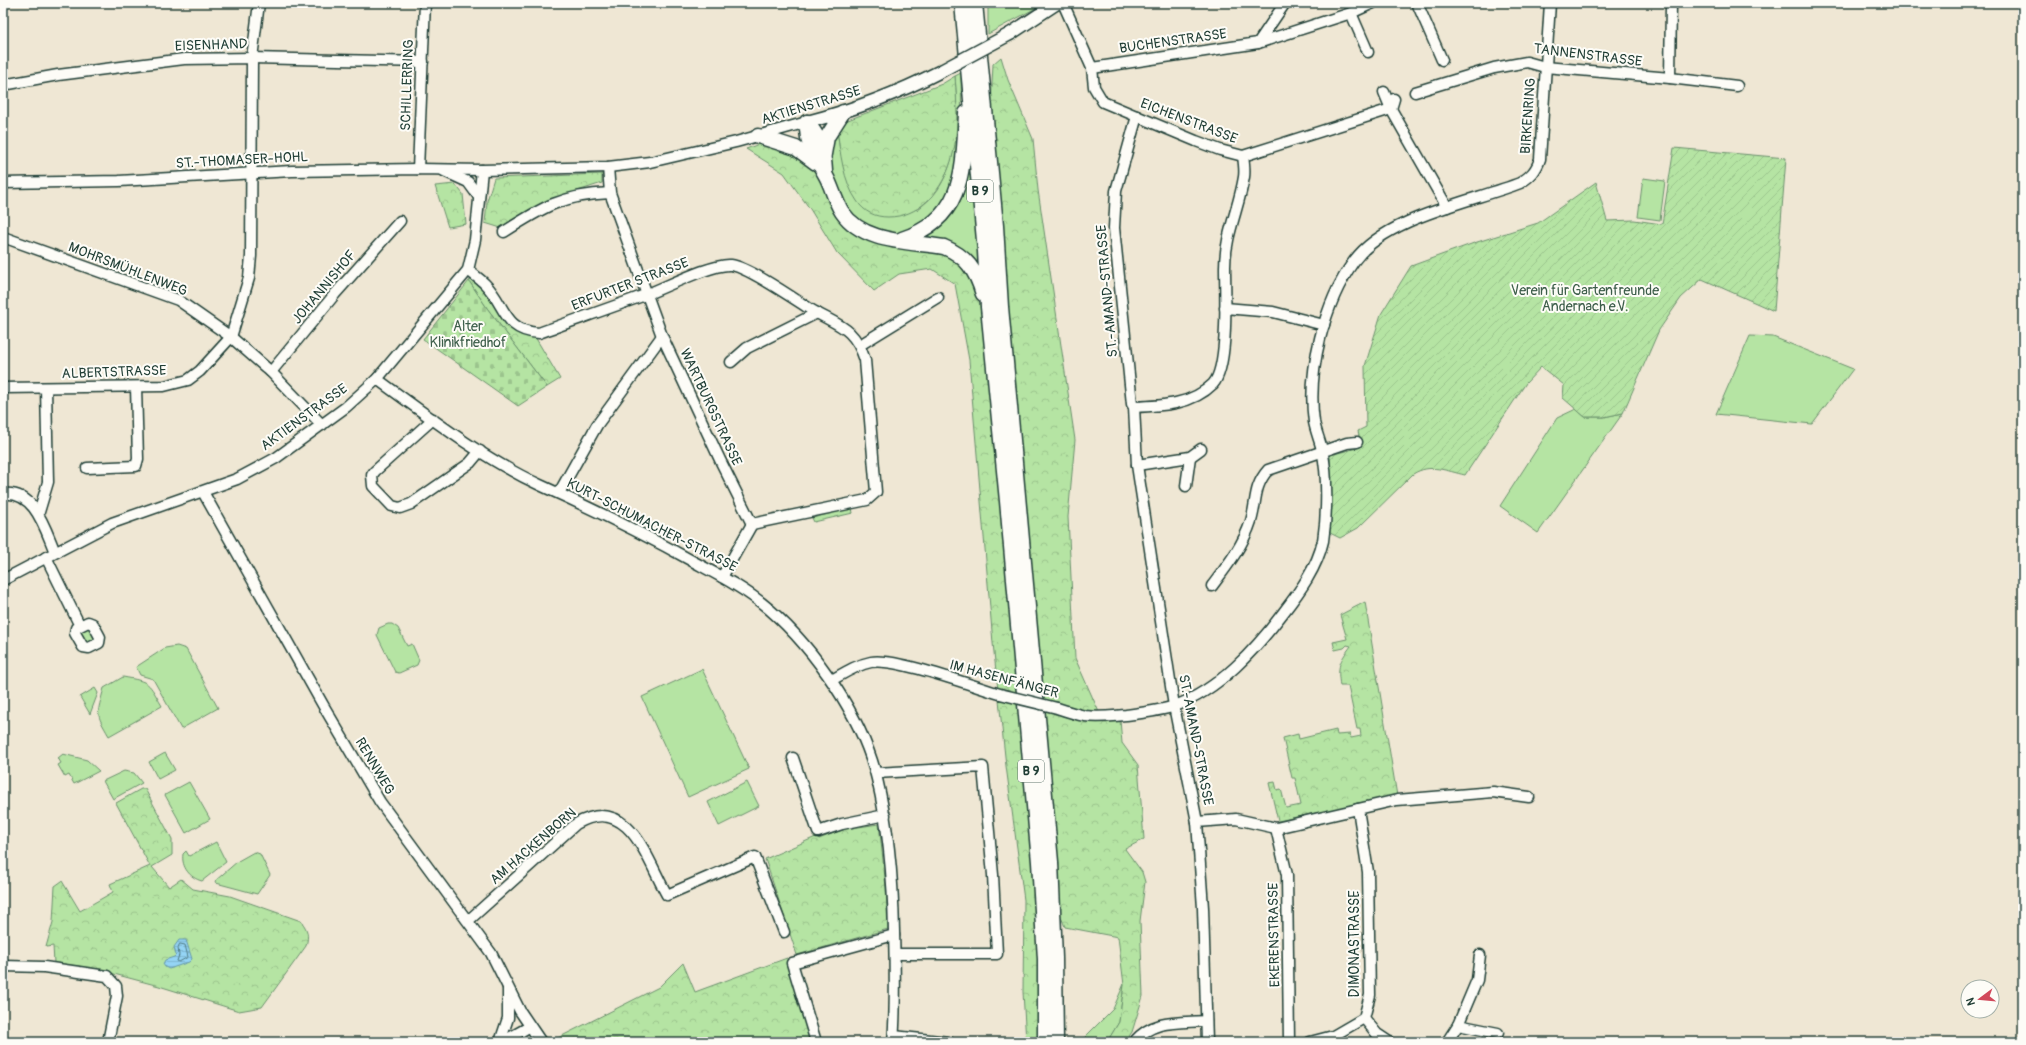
<svg xmlns="http://www.w3.org/2000/svg" width="2026" height="1045" viewBox="0 0 2026 1045" font-family="Pangolin,sans-serif">
<style>
.grass{fill:#b5e4a3;stroke:#6a906c}
.forest{fill:url(#forest-crowns);stroke:#6a906c}
.cemetery{fill:url(#cemetery-stones);stroke:#6a906c}
.garden{fill:url(#garden-furrows);stroke:#6a906c}
.water{fill:url(#water-rules);stroke:#6598a8}
.lines{fill:none;stroke-linecap:round;stroke-linejoin:round}
.shore{stroke:#4e7981;stroke-width:1}
.minor-casing{stroke:#1f3d34;stroke-width:13}
.major-casing{stroke:#1f3d34;stroke-width:15}
.highway-casing{stroke:#1f3d34;stroke-width:17}
.minor{stroke:#fdfcf7;stroke-width:10}
.major{stroke:#fdfcf7;stroke-width:12}
.highway{stroke:#fdfcf7;stroke-width:14}
.minor-bridge-casing{stroke:#1f3d34;stroke-width:13;stroke-linecap:butt}
.major-bridge-casing{stroke:#1f3d34;stroke-width:15;stroke-linecap:butt}
.minor-bridge{stroke:#fdfcf7;stroke-width:10}
.major-bridge{stroke:#fdfcf7;stroke-width:12}
.labels{text-anchor:middle;dominant-baseline:central;stroke-width:4;stroke-linejoin:round;paint-order:stroke}
.shield{fill:#fdfcf7;stroke:#62766e;stroke-width:1}
.shield-label{font-size:13px;font-weight:bold;fill:#1f3d34}
.street-label{font-size:14px;fill:#1f3d34;stroke:#fdfcf7}
.park-label{font-size:14px;fill:#3d5e4a;stroke:#fdfcf7}
</style>
<defs>
<pattern id="forest-crowns" width="20" height="18" patternUnits="userSpaceOnUse"><rect width="20" height="18" fill="#b5e4a3"/><path d="M2 6a3 3 0 1 1 6 0M12 15a3 3 0 1 1 6 0" fill="none" stroke="#9bc48d"/></pattern>
<pattern id="cemetery-stones" width="16" height="16" patternUnits="userSpaceOnUse"><rect width="16" height="16" fill="#b5e4a3"/><path d="M2 7V4a2 2 0 0 1 4 0v3zM10 15v-3a2 2 0 0 1 4 0v3z" fill="#9bc48d"/></pattern>
<pattern id="garden-furrows" width="10" height="10" patternUnits="userSpaceOnUse"><rect width="10" height="10" fill="#b5e4a3"/><path d="M-1 1l2-2M0 10L10 0M9 11l2-2" fill="none" stroke="#9bc48d"/></pattern>
<pattern id="water-rules" width="6" height="5" patternUnits="userSpaceOnUse"><rect width="6" height="5" fill="#94d4f5"/><path d="M0 2.5h6" fill="none" stroke="#7fb7d3"/></pattern>
</defs>
<rect width="100%" height="100%" fill="#efe7d4"/>
<filter id="ink" filterUnits="userSpaceOnUse"><feTurbulence type="fractalNoise" baseFrequency=".025" numOctaves="2"/><feDisplacementMap in="SourceGraphic" scale="8" xChannelSelector="R" yChannelSelector="G"/><feConvolveMatrix kernelMatrix="1 2 1 2 8 2 1 2 1" color-interpolation-filters="sRGB"/></filter>
<g filter="url(#ink)">
<g class="grass">
<polygon points="988,3 1045,3 988,34"/>
<path d="M961 73 962 141 947 204 905 234 890 235 863 226 842 201 831 167 829 154 837 128 840 152 917 210C922 206 928 201 933 196 960 163 958 116 955 76Z"/>
<polygon points="970,151 980,270 916,240 927,233"/>
<polygon points="1643,178 1665,181 1660,220 1638,217"/>
<polygon points="1750,336 1773,337 1853,369 1812,424 1716,414"/>
<polygon points="1576,409 1585,417 1604,417 1623,413 1538,533 1500,506 1557,418"/>
<polygon points="852,508 853,513 814,522 812,518"/>
<polygon points="388,624 392,624 398,628 407,646 412,644 419,660 417,665 399,673 395,672 377,635 379,628"/>
<polygon points="86,627 91,628 96,638 95,642 85,644 80,634 80,630"/>
<polygon points="177,646 186,649 218,708 181,729 153,679 140,675 136,667 165,648"/>
<polygon points="702,669 749,769 688,797 642,697"/>
<path d="M123 677C151 682 148 682 162 706L109 736C95 712 97 715 104 688Z"/>
<polygon points="95,688 98,693 90,714 80,697"/>
<polygon points="165,753 175,770 158,779 149,762"/>
<polygon points="63,754 87,760 99,771 74,784 69,775 65,777 58,765 61,763 58,758"/>
<polygon points="124,771 134,773 142,783 113,799 103,781"/>
<polygon points="189,782 210,819 186,833 165,795"/>
<polygon points="747,782 759,806 719,826 708,802"/>
<path d="M216 842 226 862 202 881C190 878 181 867 183 854L186 851 189 856Z"/>
<polygon points="254,852 260,854 270,875 257,894 216,883 215,881 238,861"/>
<polygon points="1124,984 1119,1022 1107,1042 1080,1042 1113,1009"/>
</g>
<g class="forest">
<polygon points="1001,57 1008,80 1033,139 1038,190 1075,440 1068,517 1075,658 1103,721 1120,720 1122,743 1138,765 1144,839 1125,849 1142,872 1145,882 1140,921 1143,996 1132,1032 1125,1042 1107,1042 1119,1022 1124,985 1118,937 1065,927 1058,909 991,107 993,64"/>
<path d="M955 76C957 106 960 138 949 167 939 194 918 217 888 217 875 217 864 212 857 201 843 181 840 152 837 128L848 120 942 84Z"/>
<polygon points="759,144 784,147 815,167 851,228 942,250 967,265 981,298 997,472 1003,504 1038,898 1041,1042 1026,1042 1023,992 1024,900 1006,766 993,643 969,360 955,284 932,269 899,274 874,291 837,253 810,209 784,173 746,149"/>
<polygon points="602,174 602,183 547,201 529,210 501,228 485,223 487,201 494,178"/>
<polygon points="455,184 463,194 466,224 448,227 435,186"/>
<polygon points="474,278 484,286 513,329 534,335 560,379 547,387 487,308 469,281"/>
<path d="M1365 602 1397 796 1278 821 1269 783 1275 782 1277 790 1281 789 1286 808 1301 805 1295 778H1292L1283 738 1298 734 1299 739 1336 730 1337 735 1350 734 1351 738 1361 736 1360 729H1357L1348 686H1340C1337 666 1339 662 1351 646L1347 645 1344 648 1335 650 1333 642 1347 639 1340 615Z"/>
<path d="M141 789H145L172 839V855L152 867 169 887 181 879 193 889 230 896 301 921C308 930 309 935 306 946L262 1007 239 1011 159 986 114 974 78 966 54 963 53 946 46 947 53 922 55 886 62 881 80 911 113 892 110 884 150 866 116 803Z"/>
<polygon points="879,824 886,887 888,929 797,955 765,859 818,836 819,839 844,829"/>
<polygon points="787,958 813,1042 552,1041 659,987 683,963 695,992"/>
</g>
<polygon class="cemetery" points="469,281 487,308 547,387 518,406 423,339"/>
<path class="garden" d="M1674 148 1786 158 1774 311 1702 279 1681 298 1659 330 1623 413 1604 417H1585L1563 398 1564 385 1541 367 1526 383 1465 475C1447 471 1430 463 1413 474L1358 528 1340 538 1330 533V455L1361 447 1358 431 1366 427 1365 366 1381 314 1411 266 1474 243 1538 223 1596 182 1607 221 1634 220 1662 224Z"/>
<polygon class="water" points="179,940 186,940 192,959 189,962 169,969 165,967 163,964 165,960 174,957 176,955 174,947"/>
<g class="lines">
<polygon class="shore" points="180,944 185,945 188,957 179,962 177,961 179,955 178,948"/>
<g class="minor-casing">
<g id="minor">
<polyline points="1063,3 1092,68 1094,87 1103,102 1196,141 1220,150 1243,156 1391,109 1394,99"/>
<polyline points="1417,3 1442,60"/>
<polyline points="1351,13 1368,52"/>
<polyline points="1258,43 1285,3"/>
<polyline points="1092,68 1258,43 1351,13 1373,3"/>
<polyline points="1670,78 1671,3"/>
<polyline points="3,85 58,75 184,59 252,58 423,62"/>
<polyline points="1384,92 1391,109 1447,207"/>
<polyline points="1415,92 1494,68 1527,62 1545,67 1670,78 1737,86"/>
<polyline points="1137,116 1116,191 1114,228 1132,404 1134,407 1137,465 1174,706 1197,822 1203,908 1207,1042"/>
<polyline points="608,167 610,193 662,336 721,462 752,524"/>
<polyline points="418,169 425,3"/>
<polyline points="444,171 468,182 479,197"/>
<polyline points="3,183 119,181 292,171 418,169 482,170 608,167 650,162 736,142 807,122"/>
<path d="M504 232C543 207 562 195 610 193"/>
<polyline points="3,237 178,300 231,337 271,372 322,425"/>
<path d="M468 270C474 275 480 279 485 284 506 305 503 331 539 333 575 320 610 308 645 295 664 288 713 263 731 265 748 267 793 298 810 309 838 326 854 326 865 360L876 492 867 500 752 524"/>
<polyline points="1225,308 1273,312 1324,325"/>
<polyline points="860,345 938,297"/>
<polyline points="731,362 747,348 817,313"/>
<polyline points="271,372 335,294 400,221"/>
<path d="M377 379C429 417 482 458 540 485 593 509 644 534 694 562 720 576 746 589 769 609 815 649 863 718 877 779 889 829 893 879 894 931 895 967 896 1005 893 1042"/>
<polyline points="3,388 164,386 188,380 200,371 231,337 249,278 251,256 252,58 259,3"/>
<path d="M1134 407C1162 406 1192 405 1213 384 1229 367 1225 291 1225 267 1225 235 1239 208 1244 177 1245 171 1244 163 1243 156"/>
<polyline points="433,419 375,471 372,475 373,486 392,506 400,508 411,504 470,463 480,451"/>
<polyline points="1137,465 1190,457 1201,449"/>
<polyline points="87,468 136,466 138,459 136,387"/>
<polyline points="1186,486 1190,457"/>
<polyline points="203,492 323,705 380,802 491,953 520,1011 541,1042"/>
<polyline points="559,493 597,425 662,336"/>
<path d="M3 494C35 490 45 529 55 552"/>
<polyline points="39,512 48,482 46,388"/>
<polyline points="46,557 80,626 76,628 75,633 83,647 89,648 99,643 100,637 93,624 88,622 80,626"/>
<polyline points="722,577 752,524"/>
<polyline points="3,580 112,523 237,479 276,458 346,407 377,379 468,270 475,240 482,170"/>
<path d="M1212 586C1227 566 1243 546 1251 521 1257 501 1253 487 1268 470L1347 443 1357 442"/>
<path d="M832 680C844 673 856 665 871 662 894 657 973 686 1000 694"/>
<path d="M1057 708C1066 711 1075 714 1085 716 1099 718 1112 716 1126 715 1141 713 1160 711 1175 706 1220 689 1255 650 1283 613 1300 591 1317 568 1323 541 1327 515 1328 476 1322 450 1320 441 1316 432 1314 422 1307 371 1324 303 1354 261 1386 217 1471 202 1520 183 1531 176 1536 171 1540 159L1550 3"/>
<polyline points="793,758 818,832 842,824 885,815"/>
<polyline points="876,773 983,767 993,875 997,954 895,954"/>
<polyline points="1197,822 1236,819 1276,828 1397,800 1493,792 1529,797"/>
<polyline points="1276,828 1287,875 1289,1042"/>
<path d="M469 920 576 824C629 793 647 860 667 895L755 857 784 932"/>
<polyline points="3,966 44,967 107,976 116,986 117,996 108,1042"/>
<polyline points="1364,1018 1377,1034 1389,1042"/>
<polyline points="1458,1025 1498,1033"/>
<polyline points="894,1036 949,1042"/>
<polyline points="500,1042 508,1018 508,989"/>
<polyline points="502,1042 529,1027"/>
<polyline points="816,1042 792,963 894,935"/>
<path d="M1134 1042C1153 1019 1178 1023 1206 1021"/>
<polyline points="1310,1042 1333,1036 1364,1018 1370,995 1368,872 1358,809"/>
<polyline points="1447,1042 1458,1025 1477,980 1480,955"/>
</g>
</g>
<g class="major-casing">
<g id="major">
<polyline points="1010,34 1057,3"/>
<path d="M807 122C854 110 898 93 941 71"/>
</g>
</g>
<g class="highway-casing">
<g id="highway">
<polyline points="962,3 985,251 988,307 1007,501 1039,862 1045,959 1045,1042"/>
<polyline points="975,3 996,226 1001,307 1051,862 1055,958 1056,1042"/>
<path d="M807 122C806 146 815 156 826 176 832 187 835 201 842 212 864 244 909 241 944 247 966 256 976 270 983 294"/>
<path d="M807 122C820 137 824 152 825 171"/>
<polyline points="758,136 796,148 816,163"/>
<polyline points="824,154 827,137 843,112"/>
<path d="M902 239C965 218 963 170 966 113"/>
</g>
</g>
<use href="#minor" class="minor"/>
<use href="#major" class="major"/>
<use href="#highway" class="highway"/>
<g class="minor-bridge-casing">
<polyline id="minor-bridge" points="1000,694 1057,708"/>
</g>
<g class="major-bridge-casing">
<polyline id="major-bridge" points="941,71 1010,34"/>
</g>
<use href="#minor-bridge" class="minor-bridge"/>
<use href="#major-bridge" class="major-bridge"/>
</g>
</g>
<g class="labels">
<g class="shield">
<rect x="967" y="180" width="26" height="22" rx="3"/>
<rect x="1018" y="760" width="26" height="22" rx="3"/>
</g>
<g class="shield-label">
<text x="980" y="191">B 9</text>
<text x="1031" y="771">B 9</text>
</g>
<g class="street-label">
<text transform="translate(1173 41) rotate(-8)">BUCHENSTRASSE</text>
<text transform="translate(211 45) rotate(-2)">EISENHAND</text>
<text transform="translate(1588 55) rotate(7)">TANNENSTRASSE</text>
<text transform="translate(407 85) rotate(-88)">SCHILLERRING</text>
<text transform="translate(811 105) rotate(-17)">AKTIENSTRASSE</text>
<text transform="translate(1528 116) rotate(-86)">BIRKENRING</text>
<text transform="translate(1189 121) rotate(21)">EICHENSTRASSE</text>
<text transform="translate(242 160) rotate(-3)">ST.-THOMASER-HOHL</text>
<text transform="translate(128 269) rotate(21)">MOHRSMÜHLENWEG</text>
<text transform="translate(630 284) rotate(-21)">ERFURTER STRASSE</text>
<text transform="translate(324 287) rotate(-50)">JOHANNISHOF</text>
<text transform="translate(1107 291) rotate(-95)">ST.-AMAND-STRASSE</text>
<text transform="translate(114 372) rotate(-2)">ALBERTSTRASSE</text>
<text transform="translate(711 407) rotate(65)">WARTBURGSTRASSE</text>
<text transform="translate(304 417) rotate(-36)">AKTIENSTRASSE</text>
<text transform="translate(652 525) rotate(27)">KURT-SCHUMACHER-STRASSE</text>
<text transform="translate(1004 679) rotate(15)">IM HASENFÄNGER</text>
<text transform="translate(1196 740) rotate(79)">ST.-AMAND-STRASSE</text>
<text transform="translate(375 766) rotate(59)">RENNWEG</text>
<text transform="translate(533 846) rotate(-41)">AM HACKENBORN</text>
<text transform="translate(1274 935) rotate(-91)">EKERENSTRASSE</text>
<text transform="translate(1354 944) rotate(-90)">DIMONASTRASSE</text>
</g>
<g class="park-label">
<text x="1585" y="290">Verein für Gartenfreunde<tspan x="1585" dy="16">Andernach e.V.</tspan></text>
<text x="468" y="326">Alter<tspan x="468" dy="16">Klinikfriedhof</tspan></text>
</g>
</g>
<rect width="2026" height="1045" fill="none" stroke="#fdfcf7" stroke-width="16"/>
<rect x="8" y="8" width="2010" height="1029" fill="none" stroke="#1f3d34" stroke-width="1.5" filter="url(#ink)"/>
<g transform="translate(1980 999) rotate(254)"><circle r="19" fill="#fdfcf7" stroke="#a4b0a9"/>
<path d="M0-3L7 15L0 10L-7 15Z" fill="#d1495b"/>
<text y="-6" font-size="11" font-weight="bold" text-anchor="middle" fill="#1f3d34">N</text>
</g>
</svg>
